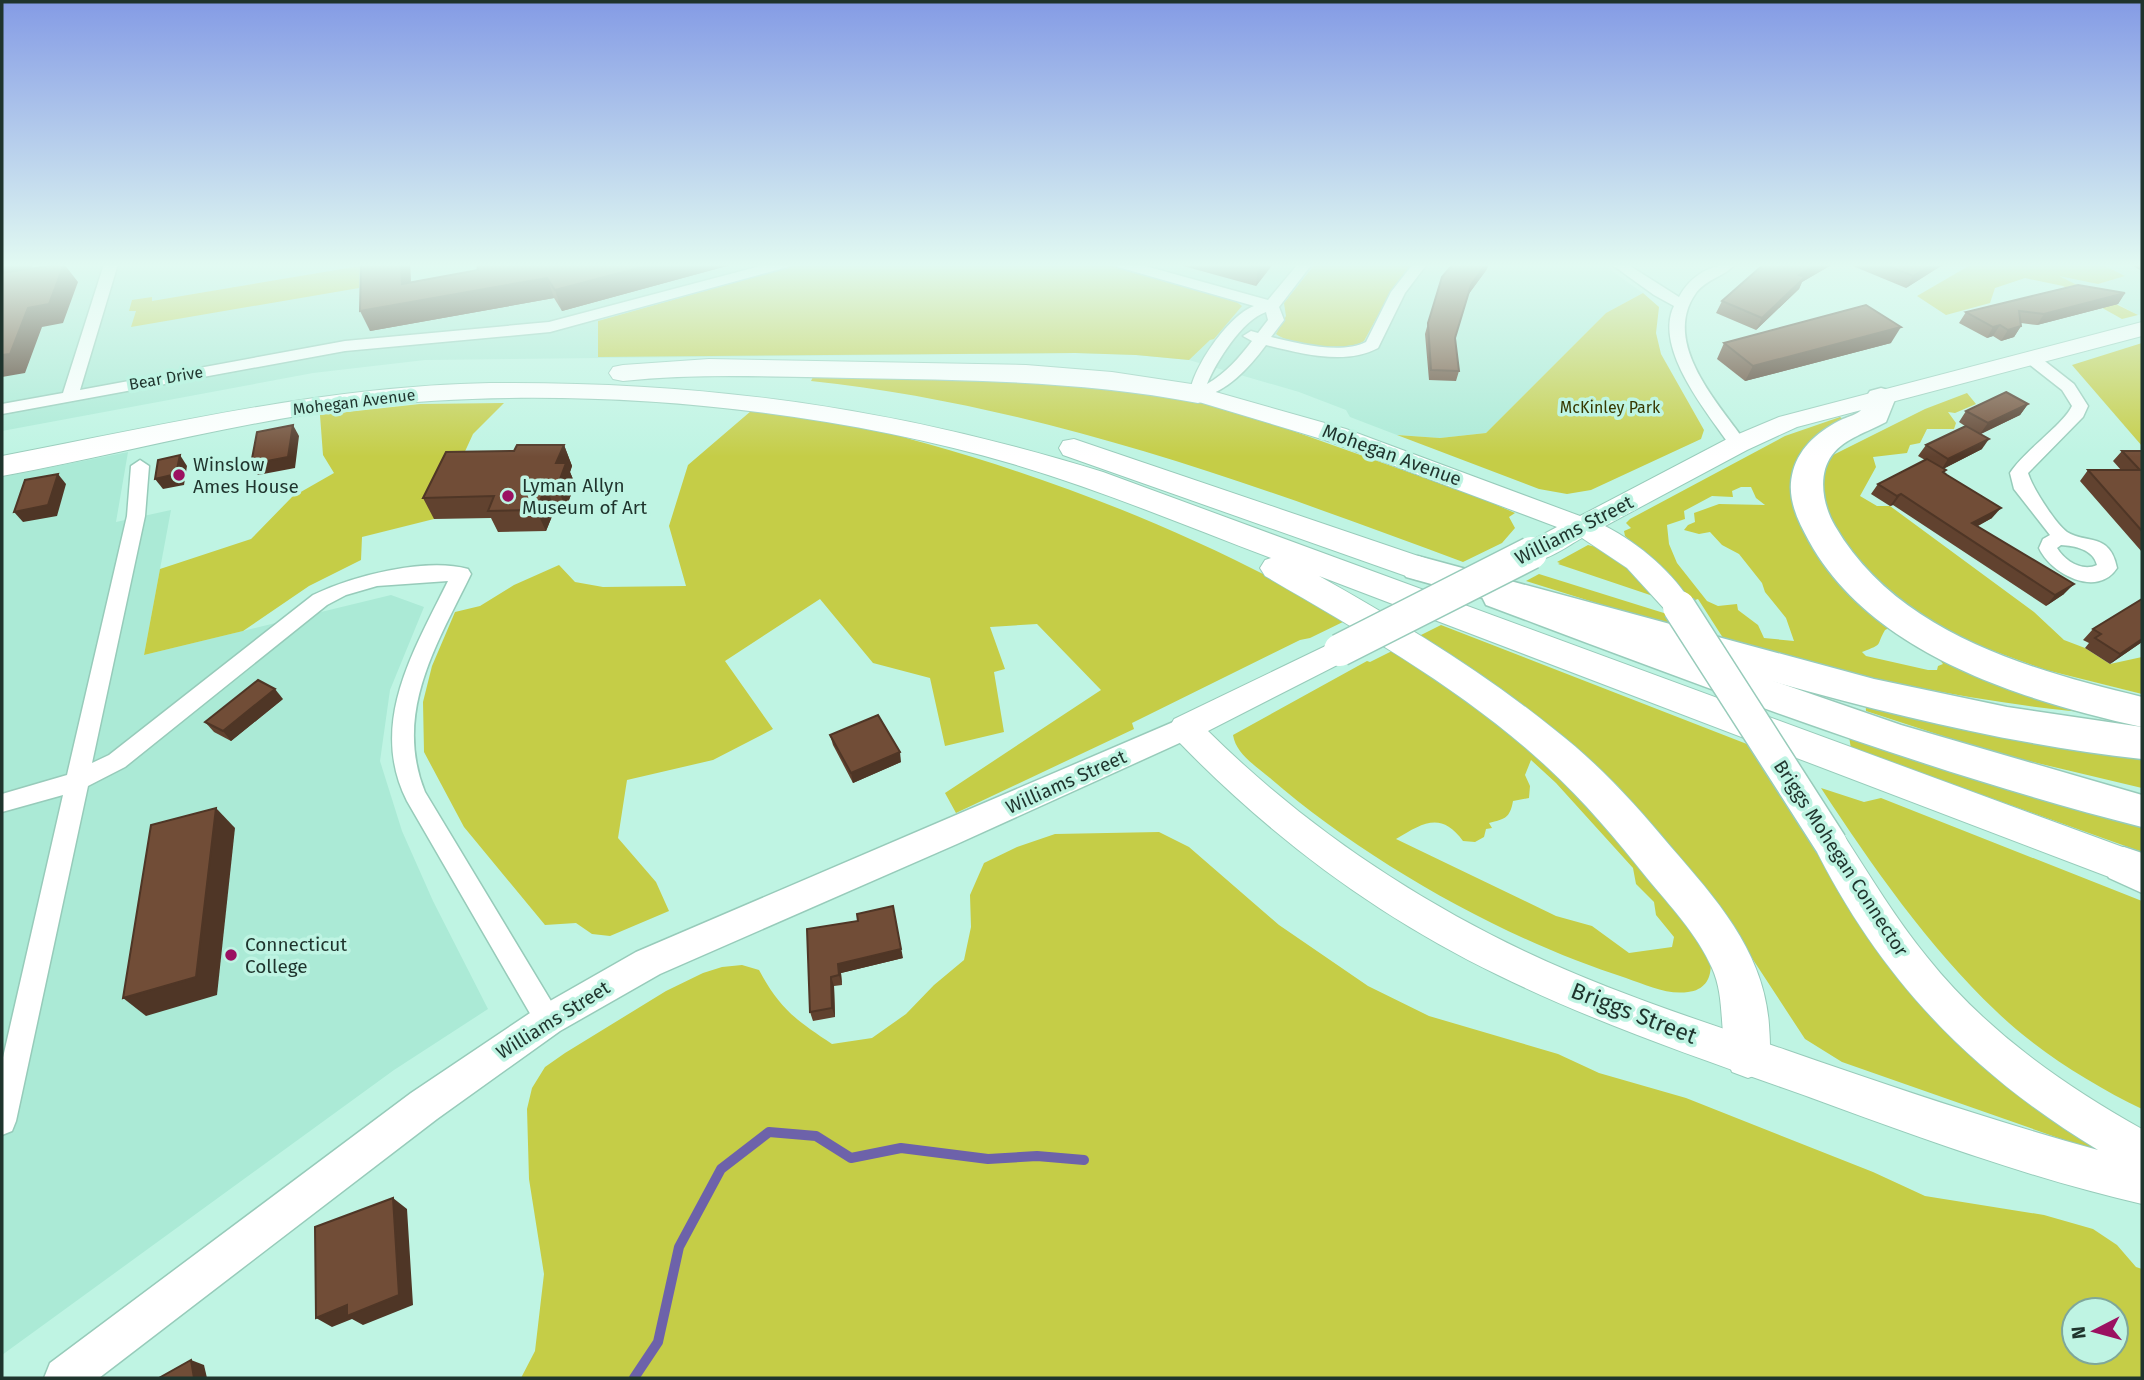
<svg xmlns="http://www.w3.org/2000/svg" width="2144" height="1380" viewBox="0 0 2144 1380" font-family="'Fira Sans',sans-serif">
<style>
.built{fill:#abead6}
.green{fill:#c5cd47;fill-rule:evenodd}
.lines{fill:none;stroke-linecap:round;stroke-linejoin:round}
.stream{stroke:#6d62aa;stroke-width:10}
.minor-casing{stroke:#97cbba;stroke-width:3}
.tertiary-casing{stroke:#97cbba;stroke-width:3}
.secondary-casing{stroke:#97cbba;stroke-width:2}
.primary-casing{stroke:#97cbba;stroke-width:3}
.trunk-casing{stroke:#97cbba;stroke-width:2}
.motorway-casing{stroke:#97cbba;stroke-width:3}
.minor{fill:#fff;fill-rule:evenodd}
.tertiary{fill:#fff;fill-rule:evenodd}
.secondary{fill:#fff;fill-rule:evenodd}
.primary{fill:#fff;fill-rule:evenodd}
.trunk{fill:#fff;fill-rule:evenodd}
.motorway{fill:#fff;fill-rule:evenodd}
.secondary-bridge-casing{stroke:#97cbba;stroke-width:35;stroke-linecap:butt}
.secondary-bridge{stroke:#fff;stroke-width:32}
.wall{fill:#61422f}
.shaded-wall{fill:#4f3626}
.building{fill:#714d37;stroke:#4f3626;stroke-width:2}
.poi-dot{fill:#9b1161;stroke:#bff4e3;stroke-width:2.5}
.labels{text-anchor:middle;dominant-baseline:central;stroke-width:7;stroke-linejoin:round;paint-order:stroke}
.far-street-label{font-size:16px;fill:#1f342d;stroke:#bff4e3}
.far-park-label{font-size:16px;fill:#363800;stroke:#bff4e3}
.street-label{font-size:19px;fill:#1f342d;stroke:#bff4e3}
.poi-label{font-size:19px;fill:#1f342d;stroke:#bff4e3;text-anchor:start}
.near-street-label{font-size:23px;fill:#1f342d;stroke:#bff4e3}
</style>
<rect width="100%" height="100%" fill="#bff4e3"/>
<g class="built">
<polygon points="2,264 1602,264 1643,293 1606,313 1486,433 1440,438 1397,435 1350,417 1346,410 1299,392 1189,360 1136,355 1075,353 425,360 313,373 2,431"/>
<polygon points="2101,264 2142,264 2142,314 2138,315 2105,297 2083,290 2056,275 2099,284 2124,276"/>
<polygon points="128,452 116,522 171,510 144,655 391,595 424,607 390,690 380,761 402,831 433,901 488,1009 394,1070 2,1355 2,477"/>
</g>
<g class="green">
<polygon points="800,264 1106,264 1234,300 1242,306 1214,339 1210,340 1189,360 1136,355 1075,353 598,357 598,321"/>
<path d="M1315 264H1412L1388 297 1364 341C1350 352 1289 345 1276 334L1286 316 1284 303Z"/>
<polygon points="1972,264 2101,264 2125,276 2098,284 2059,276 2138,315 2122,319 2063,286 2025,278 1995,288 1990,303 1946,315 1917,296"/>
<polygon points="360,266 359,288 131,327 136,311 129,311 132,300 152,297 152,301"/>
<polygon points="1643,293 1659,307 1656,333 1661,354 1704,430 1701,439 1591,490 1567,494 1539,489 1397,435 1440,438 1486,433 1606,313"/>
<polygon points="2142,343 2142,446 2072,365"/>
<path d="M820 373 1148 386 1268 422 1481 498 1515 513 1509 517 1515 528 1502 543 1463 562C1251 483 1037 405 811 381L813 377Z"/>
<polygon points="1967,393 1976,404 1955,413 1948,412 1956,423 1954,429 1927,429 1920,443 1910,445 1907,453 1873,457 1876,467 1860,496 1877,506 1890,506 2034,612 2064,640 2085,648 2110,664 2142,657 2142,694 2046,670 1977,645 1927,620 1874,581 1846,548 1822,504 1821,476 1831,456 1925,409"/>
<polygon points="504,403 473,434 434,519 362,537 361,560 309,586 243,631 144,655 160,569 251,539 292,497 334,473 323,455 320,415 420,404"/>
<path d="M751 411C789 416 830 417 867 426 887 431 907 439 928 444 1074 485 1216 543 1347 620L1310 638 1300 640 1132 723 1134 729 956 813 945 793 1101 690 1037 624 990 627 1005 669 994 672 1004 732 945 746 930 678 873 663 820 599 725 661 773 729 713 760 627 780 618 838 656 882 669 911 610 936 592 934 576 923 545 925 464 827 424 752 423 702 432 666 455 612 480 606 514 585 559 565 575 582 603 587 686 586 669 526 688 465Z"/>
<path d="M1840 417 1846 421 1805 459 1845 581 2105 714C1975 704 1850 675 1725 641L1698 599 1692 601 1667 571 1625 536 1624 531 1631 528 1626 523 1630 519 1785 436ZM1741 487H1751L1756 498 1765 505 1719 504 1694 513 1695 522 1688 525 1684 530 1699 534 1710 532 1722 545 1739 554 1762 583 1765 592 1786 618 1794 641 1764 638 1758 625 1738 610 1737 604 1718 606 1707 601 1677 563 1669 544 1667 525 1685 519 1684 511 1712 496 1733 497 1732 491ZM1893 626 1935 654 1943 664 1938 666 1937 670H1928L1866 656 1862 652C1885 643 1875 647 1885 630Z"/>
<polygon points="1588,545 1596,547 1598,545 1634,573 1656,597 1558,564 1560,563 1557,562"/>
<polygon points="1539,574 1667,614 1676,628 1526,581"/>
<polygon points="1441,625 1752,746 1870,934 2110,1156 1842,1062 1805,1039 1706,888 1617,785 1580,752 1419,636"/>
<path d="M1400 647 1540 752 1660 883 1710 958C1713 975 1707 990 1688 992 1667 995 1646 985 1626 978 1504 939 1367 862 1270 778 1256 766 1236 754 1233 735L1367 661 1370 662ZM1531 760 1556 783 1633 868 1636 884 1654 902 1656 915 1674 937 1672 947 1629 953 1592 926 1556 916 1396 839C1423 823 1441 811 1463 841L1475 842 1484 837 1486 829 1492 828 1489 823C1505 819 1510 818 1513 801L1529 798 1530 786 1525 775Z"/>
<polygon points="1865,697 2111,748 2142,751 2142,788 1995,753 1866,711"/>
<polygon points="1849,737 2142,826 2142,852 1851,748"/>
<path d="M1821 788 1864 802 1881 798 2142 901V1109C2092 1085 2036 1050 1996 1011 1928 946 1872 866 1821 788Z"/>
<path d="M1159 832 1189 847 1279 925 1368 986 1429 1016 1558 1054 1599 1073 1686 1098 1873 1172 1925 1196 2044 1215 2093 1229 2117 1245 2136 1267 2142 1269V1378H521L535 1351 544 1274 529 1179 527 1109 532 1088 545 1067 565 1053 666 991 703 973 722 967 742 965 759 970C780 1009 796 1020 832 1044L872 1038 906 1014 934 985 964 960 971 927 970 895 984 863 1017 847 1055 834ZM2116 1310V1352H2074V1310Z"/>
</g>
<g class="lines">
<polyline class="stream" points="634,1378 658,1342 679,1247 721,1169 769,1132 816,1136 851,1158 901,1148 988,1159 1037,1156 1084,1160"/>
<g class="minor-casing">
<g id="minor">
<polygon points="104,264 118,264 80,390 345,341 549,322 768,264 790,264 788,267 550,332 345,351 2,414 2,404 63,393"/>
<path d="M1116 264H1138L1268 300 1298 264H1312L1279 307 1284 320 1271 337C1298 343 1340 355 1366 342L1391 292 1413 264H1427L1405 293 1378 348C1345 366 1300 353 1266 345 1248 369 1228 391 1198 399L1190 394C1192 368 1229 315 1254 306L1118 267ZM1266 312 1268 320 1258 333 1251 331 1243 336 1252 341C1239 358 1226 373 1207 384 1216 362 1242 320 1266 312Z"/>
<path d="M1611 264H1627L1679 297C1691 275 1711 264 1735 264 1726 276 1706 279 1696 293 1660 343 1720 405 1747 444L1744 448H1732C1709 415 1653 349 1674 306L1654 295Z"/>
<path d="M2031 353 2037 355 2074 384 2088 406 2083 417 2028 473C2032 487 2055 523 2067 532 2086 544 2110 532 2117 568 2097 599 2050 573 2039 548L2043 539 2050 535 2014 489 2010 473C2025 450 2063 425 2072 406L2062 390 2025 361 2023 358ZM2061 545C2075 546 2093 549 2097 565 2082 572 2065 561 2057 548Z"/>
<path d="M140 460 149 466 145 516 92 763 109 755 313 595C352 576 426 557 468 569L471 574C437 644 393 713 425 792L557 1011 561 1020 557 1029 548 1032 539 1029 407 801C368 724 414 650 448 581L377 586 346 595 327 605 125 767 88 786 16 1121 12 1131 2 1135V1062L63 795 2 812V794L67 775 127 516 131 466Z"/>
</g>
</g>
<g class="tertiary-casing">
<polygon id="tertiary" points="1185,717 1195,720 1199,728 1195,736 957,844 660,974 560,1031 437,1119 99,1378 44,1378 50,1363 411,1093 536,1009 636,952"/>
</g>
<g class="secondary-casing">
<g id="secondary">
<path d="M2142 322V336L1797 427 1747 450 1605 526C1640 544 1674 573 1694 607L1689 614 1679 617 1669 614 1627 568 1582 538C1564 548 1542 566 1521 560L1517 553 1521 546 1557 527 1328 441 1189 399 1186 394 1189 389 1198 387 1346 429 1580 516 1729 438 1779 417Z"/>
<path d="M1340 639 1351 642 1355 650 1351 658 1208 731C1300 822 1407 895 1524 951 1608 991 1698 1020 1786 1050 1889 1086 1993 1121 2098 1150 1971 1073 1880 979 1813 844L1819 834 1831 829 1843 834C1870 876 1896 919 1927 957 1985 1030 2062 1084 2142 1129V1204C2029 1178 1918 1137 1809 1097 1704 1060 1598 1024 1498 975 1376 916 1268 835 1174 737L1169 728 1174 719Z"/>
</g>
</g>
<g class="primary-casing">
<path id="primary" d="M1498 586 1901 725 2142 795V827C1919 770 1702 686 1486 605L1482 597 1486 589Z"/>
</g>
<g class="trunk-casing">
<g id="trunk">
<path d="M709 359 1026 365 1112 372 1198 385 1208 388 1212 394 1208 400 1198 403C1083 381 969 380 852 378 776 377 699 373 623 381L613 379 609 373 613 367 623 365Z"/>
<path d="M490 383C707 381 896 408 1103 472L2139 853 2142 860 2139 877 2124 883 2109 877 1319 576C1401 622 1482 671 1555 730 1599 764 1636 805 1671 847 1717 900 1764 952 1769 1025 1770 1043 1772 1055 1764 1072L1748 1078 1732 1072C1717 1039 1727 1001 1712 968 1697 934 1670 906 1647 878 1616 839 1584 801 1547 767 1464 690 1363 633 1265 576L1260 568 1265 560 1271 558C1186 526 1101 490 1013 464 810 405 571 384 361 407 240 421 121 454 2 476V456C164 425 325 386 490 383Z"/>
<polygon points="1074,439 1430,560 1435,568 1430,576 1418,580 1406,576 1063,455 1059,448 1063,441"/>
</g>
</g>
<g class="motorway-casing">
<g id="motorway">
<path d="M1881 388 1892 391 1896 397 1886 422C1868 432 1845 438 1832 455 1817 475 1823 506 1835 526 1897 633 2030 670 2142 697V727C2024 701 1871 654 1809 541 1797 519 1786 497 1793 471 1800 446 1820 430 1843 419 1848 417 1858 414 1861 410 1865 405 1866 396 1870 391Z"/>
<path d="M1418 556 1874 679 2007 707 2142 727V759C1952 738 1768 681 1585 626 1525 608 1465 594 1406 577L1400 568 1406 559Z"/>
<polygon points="2124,847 2142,853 2142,893 2109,878 2102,865 2109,852"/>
</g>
</g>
<use href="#minor" class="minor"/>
<use href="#tertiary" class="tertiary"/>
<use href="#secondary" class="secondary"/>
<use href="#primary" class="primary"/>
<use href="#trunk" class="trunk"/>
<use href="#motorway" class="motorway"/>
<g class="secondary-bridge-casing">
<g id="secondary-bridge">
<polyline points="1679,607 1831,844"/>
<polyline points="1340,650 1531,553"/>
</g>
</g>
<use href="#secondary-bridge" class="secondary-bridge"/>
</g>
<g class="wall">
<polygon points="361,264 410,264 411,282 478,270 584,264 734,264 562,311 554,298 370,331"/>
<polygon points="1176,264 1273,264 1256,286"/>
<polygon points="1764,264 1833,264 1802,282 1799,289 1756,330 1716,313 1722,301"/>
<polygon points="1848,264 1944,264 1906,288"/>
<polygon points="2129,264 2142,264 2142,271"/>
<polygon points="1487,269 1468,295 1455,338 1459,371 1456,381 1429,380 1425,334 1428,323"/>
<polygon points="2125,293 2118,304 2037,325 2021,323 2021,326 2014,337 2001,341 1993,336 1987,338 1959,323 1966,312"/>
<polygon points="1724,343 1891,343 1745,381 1717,359"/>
<polygon points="2028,404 2020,415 1981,434 1982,449 1943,469 1944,473 1992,518 1978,526 2064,594 2046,606 1893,505 1890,506 1871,494 1878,484 1925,460 1918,456 1926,445 1965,426 1959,422 1966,411"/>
<polygon points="564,445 572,466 570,472 575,484 566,508 555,509 546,531 498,532 491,518 434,519 423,498 514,451"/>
<polygon points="2122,451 2142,451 2142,552 2080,481 2088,470 2121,470 2113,461"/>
<polygon points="2142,599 2142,642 2110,664 2085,648 2089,643 2083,640 2093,629"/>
<polygon points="283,699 231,741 214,732 205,722"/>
<polygon points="830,735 901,762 853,783 833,745"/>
<polygon points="807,929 903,958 841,973 842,985 834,986 835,1017 813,1021 810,1012"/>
</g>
<g class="shaded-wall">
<polygon points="8,264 34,264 15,292 2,273"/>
<polygon points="64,264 78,282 63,323 42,327 25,373 2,377 2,355 28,308"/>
<polygon points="401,264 410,264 411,302 547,278 554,298 370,331 360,311 402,284"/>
<polygon points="654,264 734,264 562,311 555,290"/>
<polygon points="1260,264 1273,264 1256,286 1258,267"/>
<polygon points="1486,264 1489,264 1487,269 1468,295 1471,285"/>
<polygon points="1819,264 1833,264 1802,282 1799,289 1756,330 1762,318 1799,275"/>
<polygon points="1933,264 1944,264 1906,288 1913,276"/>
<polygon points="2125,293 2118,304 2037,325 2044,314"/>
<polygon points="2000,325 1993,336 1987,338 1993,327"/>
<polygon points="2021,326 2014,337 2001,341 2008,330"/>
<polygon points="1901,327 1891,343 1745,381 1753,366"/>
<polygon points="2028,404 2020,415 1980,434 1988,423"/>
<polygon points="293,425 299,436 295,468 258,475 251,464"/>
<polygon points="1989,439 1982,449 1941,470 1948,459"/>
<polygon points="564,445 572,466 570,472 575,484 566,508 557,487 556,463"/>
<polygon points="180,455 187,466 184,485 163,489 155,479"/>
<polygon points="58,474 66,484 57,516 23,522 14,512"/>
<polygon points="546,487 555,509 546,531 536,510"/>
<polygon points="1901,494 1893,505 1890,506 1897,496"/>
<polygon points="2001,508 1992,518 1964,533 1972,523"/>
<polygon points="2074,584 2064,594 2046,606 2055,595"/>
<polygon points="2142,639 2142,642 2110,664 2120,654"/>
<polygon points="275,689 283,699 231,741 223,731"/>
<polygon points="900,752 901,762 853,783 851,773"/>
<polygon points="216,808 235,828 217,995 146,1016 123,998"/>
<polygon points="893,906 903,958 841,973 842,985 839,975 838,964"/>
<polygon points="831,977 834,986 835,1017 832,1008"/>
<polygon points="393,1198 407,1209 413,1305 363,1325 352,1319 332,1327 316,1318"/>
<polygon points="191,1360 204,1365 207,1378 194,1378"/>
</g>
<g class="building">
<polygon points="2,264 8,264 2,272"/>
<polygon points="60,264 64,264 49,304 28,308 10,354 2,355 2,273"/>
<polygon points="361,264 401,264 402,284 478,270 477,264 654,264 555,290 547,278 360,311"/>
<polygon points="1247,264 1260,264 1258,267"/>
<polygon points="1453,264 1486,264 1471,285 1455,338 1459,371 1431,370 1428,323 1442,277"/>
<polygon points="1764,264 1819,264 1799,275 1805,277 1762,318 1722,301"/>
<polygon points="1883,264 1933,264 1913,276"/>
<polygon points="2078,285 2125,293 2044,314 2019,311 2021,326 2008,330 2000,325 1993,327 1966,312"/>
<polygon points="1866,305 1901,327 1753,366 1724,343"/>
<polygon points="2006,392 2028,404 1988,423 1966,411"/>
<polygon points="293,425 288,457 251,464 257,432"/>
<polygon points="1966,426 1989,439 1948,459 1926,445"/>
<polygon points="517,445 564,445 556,463 566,463 557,487 546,487 536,510 488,511 494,496 423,498 446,452 514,451"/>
<polygon points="2122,451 2142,451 2142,531 2088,470 2140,470"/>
<polygon points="180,455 176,474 155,479 158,460"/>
<polygon points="1927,459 1946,470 1943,472 1947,475 2001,508 1972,523 2074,584 2055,595 1901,494 1897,496 1878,484"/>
<polygon points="58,474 48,505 14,512 25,480"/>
<polygon points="2142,599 2142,639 2120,654 2095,638 2101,634 2093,629"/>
<polygon points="258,680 275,689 223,731 205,722"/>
<polygon points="878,715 900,752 851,773 830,735"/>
<polygon points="216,808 196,977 123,998 151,825"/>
<polygon points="893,906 901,949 838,964 839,975 831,977 832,1008 810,1012 807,929 858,921 857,914"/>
<polygon points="393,1198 399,1295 347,1316 347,1305 316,1318 315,1227"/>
<polygon points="191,1360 194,1378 159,1378"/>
</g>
<linearGradient id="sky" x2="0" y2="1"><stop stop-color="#849be5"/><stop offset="0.58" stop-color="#e2faf2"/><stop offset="1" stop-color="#e2faf2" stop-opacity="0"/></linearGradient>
<rect width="2144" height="457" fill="url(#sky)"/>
<g class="poi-dot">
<circle cx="179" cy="475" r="7"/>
<circle cx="508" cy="496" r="7"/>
<circle cx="231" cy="955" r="7"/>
</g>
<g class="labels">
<g class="far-street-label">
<text transform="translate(166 378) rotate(-10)">Bear Drive</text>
<text transform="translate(354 402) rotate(-7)">Mohegan Avenue</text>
</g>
<g class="far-park-label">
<text x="1610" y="407">McKinley Park</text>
</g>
<g class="street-label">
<text transform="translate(1392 455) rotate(20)">Mohegan Avenue</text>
<text transform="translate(1574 530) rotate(-27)">Williams Street</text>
<text transform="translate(1066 782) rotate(-24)">Williams Street</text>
<text transform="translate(1841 858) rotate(57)">Briggs Mohegan Connector</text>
<text transform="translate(553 1020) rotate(-32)">Williams Street</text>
</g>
<g class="poi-label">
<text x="193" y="464">Winslow<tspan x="193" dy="22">Ames House</tspan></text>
<text x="522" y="485">Lyman Allyn<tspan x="522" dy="22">Museum of Art</tspan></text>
<text x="245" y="944">Connecticut<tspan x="245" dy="22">College</tspan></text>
</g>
<g class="near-street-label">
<text transform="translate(1634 1013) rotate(21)">Briggs Street</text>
</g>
</g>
<rect width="2144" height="1380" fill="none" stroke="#1f342d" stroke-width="7"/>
<g transform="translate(2095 1331) rotate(264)"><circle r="33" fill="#bff4e3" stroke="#7fa79a" stroke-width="2"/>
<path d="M0-5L12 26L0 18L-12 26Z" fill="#9b1161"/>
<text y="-10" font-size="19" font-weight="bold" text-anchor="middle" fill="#1f342d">N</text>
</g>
</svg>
